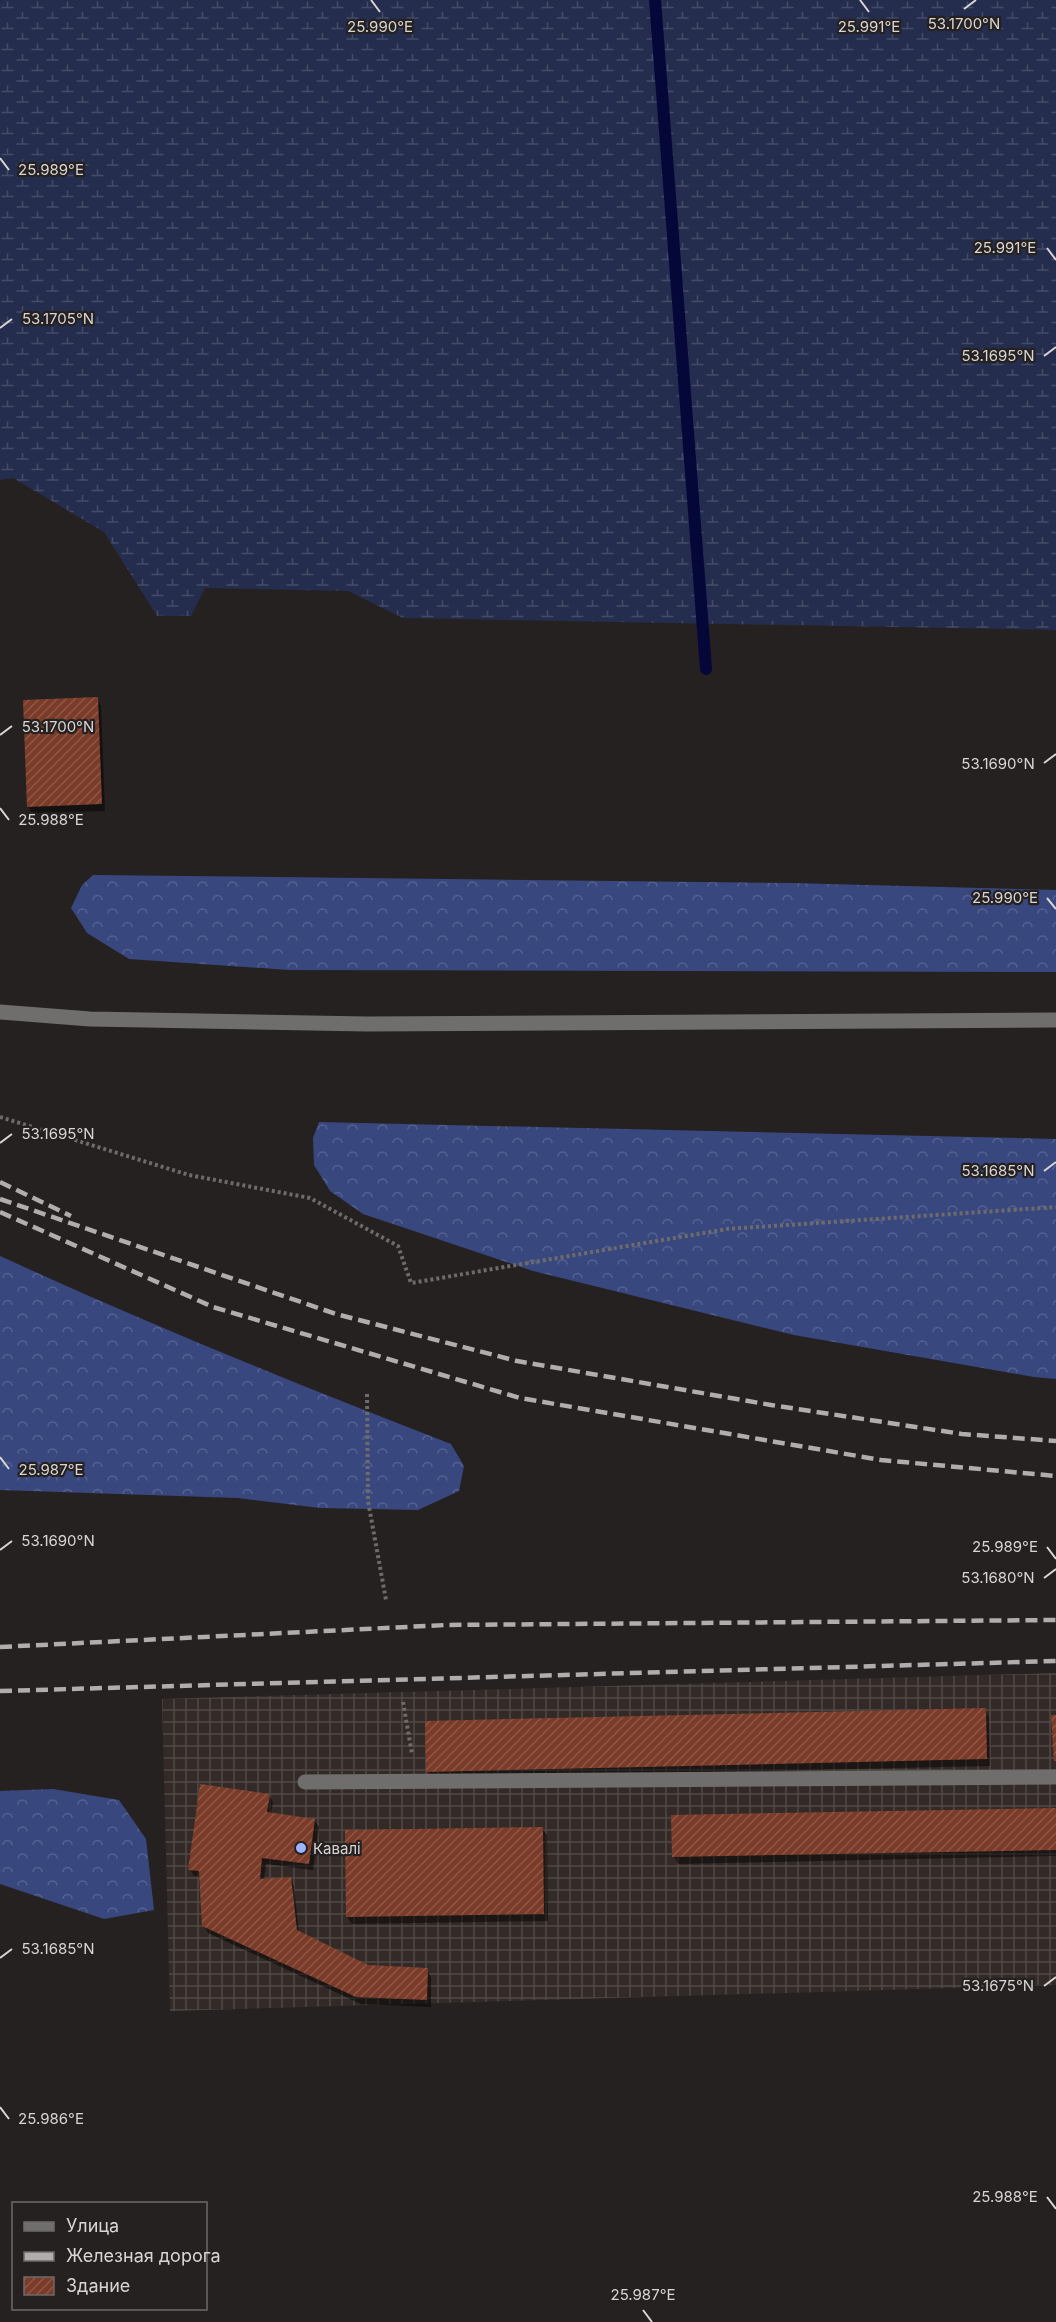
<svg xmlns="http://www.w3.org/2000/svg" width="1056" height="2322" viewBox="0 0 1056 2322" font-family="Inter,sans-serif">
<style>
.industrial{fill:url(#industrial-grid)}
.forest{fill:url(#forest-crowns)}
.wetland{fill:url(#wetland-marsh)}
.shadow{fill:#0007}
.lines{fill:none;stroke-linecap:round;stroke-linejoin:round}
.stream{stroke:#060739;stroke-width:12}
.building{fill:url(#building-hatch)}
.path{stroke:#6e6b6a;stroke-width:4;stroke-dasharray:3 3;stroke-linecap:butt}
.minor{stroke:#706e6d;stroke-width:15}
.rail{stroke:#b0adac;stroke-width:4.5;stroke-dasharray:12 6;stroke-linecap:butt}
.ticks{fill:none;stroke:#d8d5d4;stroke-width:2}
.poi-dot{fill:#9eb3fd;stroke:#252120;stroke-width:2}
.labels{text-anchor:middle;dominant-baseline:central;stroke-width:4.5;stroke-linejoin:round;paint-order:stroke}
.poi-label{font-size:15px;fill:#d8d5d4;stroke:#252120;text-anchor:start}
.ticks-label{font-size:15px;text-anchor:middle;fill:#d8d5d4;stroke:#252120;stroke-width:4.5;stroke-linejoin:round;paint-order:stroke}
</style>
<defs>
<pattern id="industrial-grid" width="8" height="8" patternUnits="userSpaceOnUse" patternTransform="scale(1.5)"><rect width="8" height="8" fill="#332a27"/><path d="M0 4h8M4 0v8" fill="none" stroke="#504845"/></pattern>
<pattern id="forest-crowns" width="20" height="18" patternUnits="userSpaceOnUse" patternTransform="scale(1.5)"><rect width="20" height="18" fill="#39477f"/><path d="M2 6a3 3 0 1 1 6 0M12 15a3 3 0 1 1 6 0" fill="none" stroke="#556190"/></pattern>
<pattern id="wetland-marsh" width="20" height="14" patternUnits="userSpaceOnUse" patternTransform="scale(1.5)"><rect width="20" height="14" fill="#252d4e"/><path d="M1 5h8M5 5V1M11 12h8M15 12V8" fill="none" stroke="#444b67"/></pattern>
<pattern id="building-hatch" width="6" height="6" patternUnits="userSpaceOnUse" patternTransform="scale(1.5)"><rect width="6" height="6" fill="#7b3b29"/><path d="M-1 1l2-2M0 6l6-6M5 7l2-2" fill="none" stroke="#8d5647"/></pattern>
</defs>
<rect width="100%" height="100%" fill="#252120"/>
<polygon class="industrial" points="1056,1673 1056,1985 170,2011 162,1699"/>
<g class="forest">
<polygon points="93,875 791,883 1056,890 1056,972 289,970 129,959 87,933 71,908 82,885"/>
<polygon points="319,1122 1056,1139 1056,1379 1034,1377 794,1335 533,1271 363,1214 330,1191 314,1165 313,1138"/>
<path d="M0 1256C148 1324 299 1385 451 1444L464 1466 459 1491 418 1510 320 1508 238 1498 0 1490Z"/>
<polygon points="53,1789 119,1800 146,1839 154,1910 104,1919 0,1884 0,1791"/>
</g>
<polygon class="wetland" points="0,0 1056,0 1056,630 403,618 348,591 205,588 191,616 157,616 104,532 13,478 0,480"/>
<g class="shadow">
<polygon points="97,699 101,706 105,811 32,813 28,806"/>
<polygon points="985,1710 989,1717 990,1766 432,1778 428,1771"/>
<polygon points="269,1795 273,1802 271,1814 314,1820 319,1827 313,1870 266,1864 264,1880 290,1879 294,1886 299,1933 367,1966 427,1970 431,1977 431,2007 361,2004 208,1933 204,1925 201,1877 194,1876 190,1869"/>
<polygon points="1056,1809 1056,1856 678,1864 674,1856"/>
<polygon points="542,1828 547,1835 548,1921 352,1924 347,1917"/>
</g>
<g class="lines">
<polyline class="stream" points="655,0 706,669"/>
</g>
<g class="building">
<polygon points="98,697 102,804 27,807 23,700"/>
<polygon points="986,1708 987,1759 426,1772 425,1721"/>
<polygon points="1051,1715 1056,1715 1056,1761 1054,1761"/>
<polygon points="200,1784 270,1794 267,1812 315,1819 309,1864 262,1858 260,1879 291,1877 297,1930 368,1965 428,1968 427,2000 356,1997 202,1926 199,1871 188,1870"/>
<polygon points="1056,1808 1056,1850 672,1857 671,1815"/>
<polygon points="543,1827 544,1914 346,1917 345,1830"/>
</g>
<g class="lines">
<g class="path">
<polyline points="0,1117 189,1175 310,1198 398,1246 411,1283 727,1229 1056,1207"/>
<polyline points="367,1394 368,1501 386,1600"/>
<polyline points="403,1702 412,1754"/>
</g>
<g class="minor">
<polyline points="0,1012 90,1019 367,1024 1056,1020"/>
<polyline points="305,1782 1056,1777"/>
</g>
<g class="rail">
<polyline points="0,1182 71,1216"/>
<polyline points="0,1199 336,1314 517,1361 771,1405 962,1434 1056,1441"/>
<polyline points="0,1212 213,1307 520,1398 881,1460 1056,1476"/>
<polyline points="0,1647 446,1625 1056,1620"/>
<polyline points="0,1691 1056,1661"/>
</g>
</g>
<path class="ticks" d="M371 0 380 12M860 0 869 12M964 9 976 0M0 158 9 170M1047 248 1056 260M0 328 12 319M1044 356 1056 347M0 735 12 726M1044 763 1056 754M0 808 9 820M1047 898 1056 909M0 1143 12 1134M1044 1171 1056 1162M0 1457 9 1469M1047 1547 1056 1559M0 1550 12 1541M1044 1578 1056 1569M0 1958 12 1949M1044 1986 1056 1977M0 2107 9 2119M1047 2197 1056 2209M643 2310 652 2322"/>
<circle class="poi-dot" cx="301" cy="1848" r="6"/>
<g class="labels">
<g class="poi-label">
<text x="313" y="1848">Кавалі</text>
</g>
</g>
<g class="ticks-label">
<text x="964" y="29">53.1700°N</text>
<text x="380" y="32">25.990°E</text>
<text x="869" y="32">25.991°E</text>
<text x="51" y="175">25.989°E</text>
<text x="1005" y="253">25.991°E</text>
<text x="58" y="324">53.1705°N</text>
<text x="998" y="361">53.1695°N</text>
<text x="58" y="732">53.1700°N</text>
<text x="998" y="769">53.1690°N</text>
<text x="51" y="825">25.988°E</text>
<text x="1005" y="903">25.990°E</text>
<text x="58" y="1139">53.1695°N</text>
<text x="998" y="1176">53.1685°N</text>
<text x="51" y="1475">25.987°E</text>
<text x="58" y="1546">53.1690°N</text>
<text x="1005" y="1552">25.989°E</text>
<text x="998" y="1583">53.1680°N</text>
<text x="58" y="1954">53.1685°N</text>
<text x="998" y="1991">53.1675°N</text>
<text x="51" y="2124">25.986°E</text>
<text x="1005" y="2202">25.988°E</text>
<text x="643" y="2300">25.987°E</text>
</g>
<rect x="12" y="2202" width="195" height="108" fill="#252120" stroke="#6d6968" stroke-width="1.5"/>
<rect x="24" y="2222" width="30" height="9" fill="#706e6d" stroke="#6d6968" stroke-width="1.5"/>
<text x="66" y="2232" font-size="18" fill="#d8d5d4">Улица</text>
<rect x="24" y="2252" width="30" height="9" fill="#b0adac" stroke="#6d6968" stroke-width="1.5"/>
<text x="66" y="2262" font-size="18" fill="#d8d5d4">Железная дорога</text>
<rect x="24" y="2277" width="30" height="18" fill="url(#building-hatch)" stroke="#6d6968" stroke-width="1.5"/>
<text x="66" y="2292" font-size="18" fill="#d8d5d4">Здание</text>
</svg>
